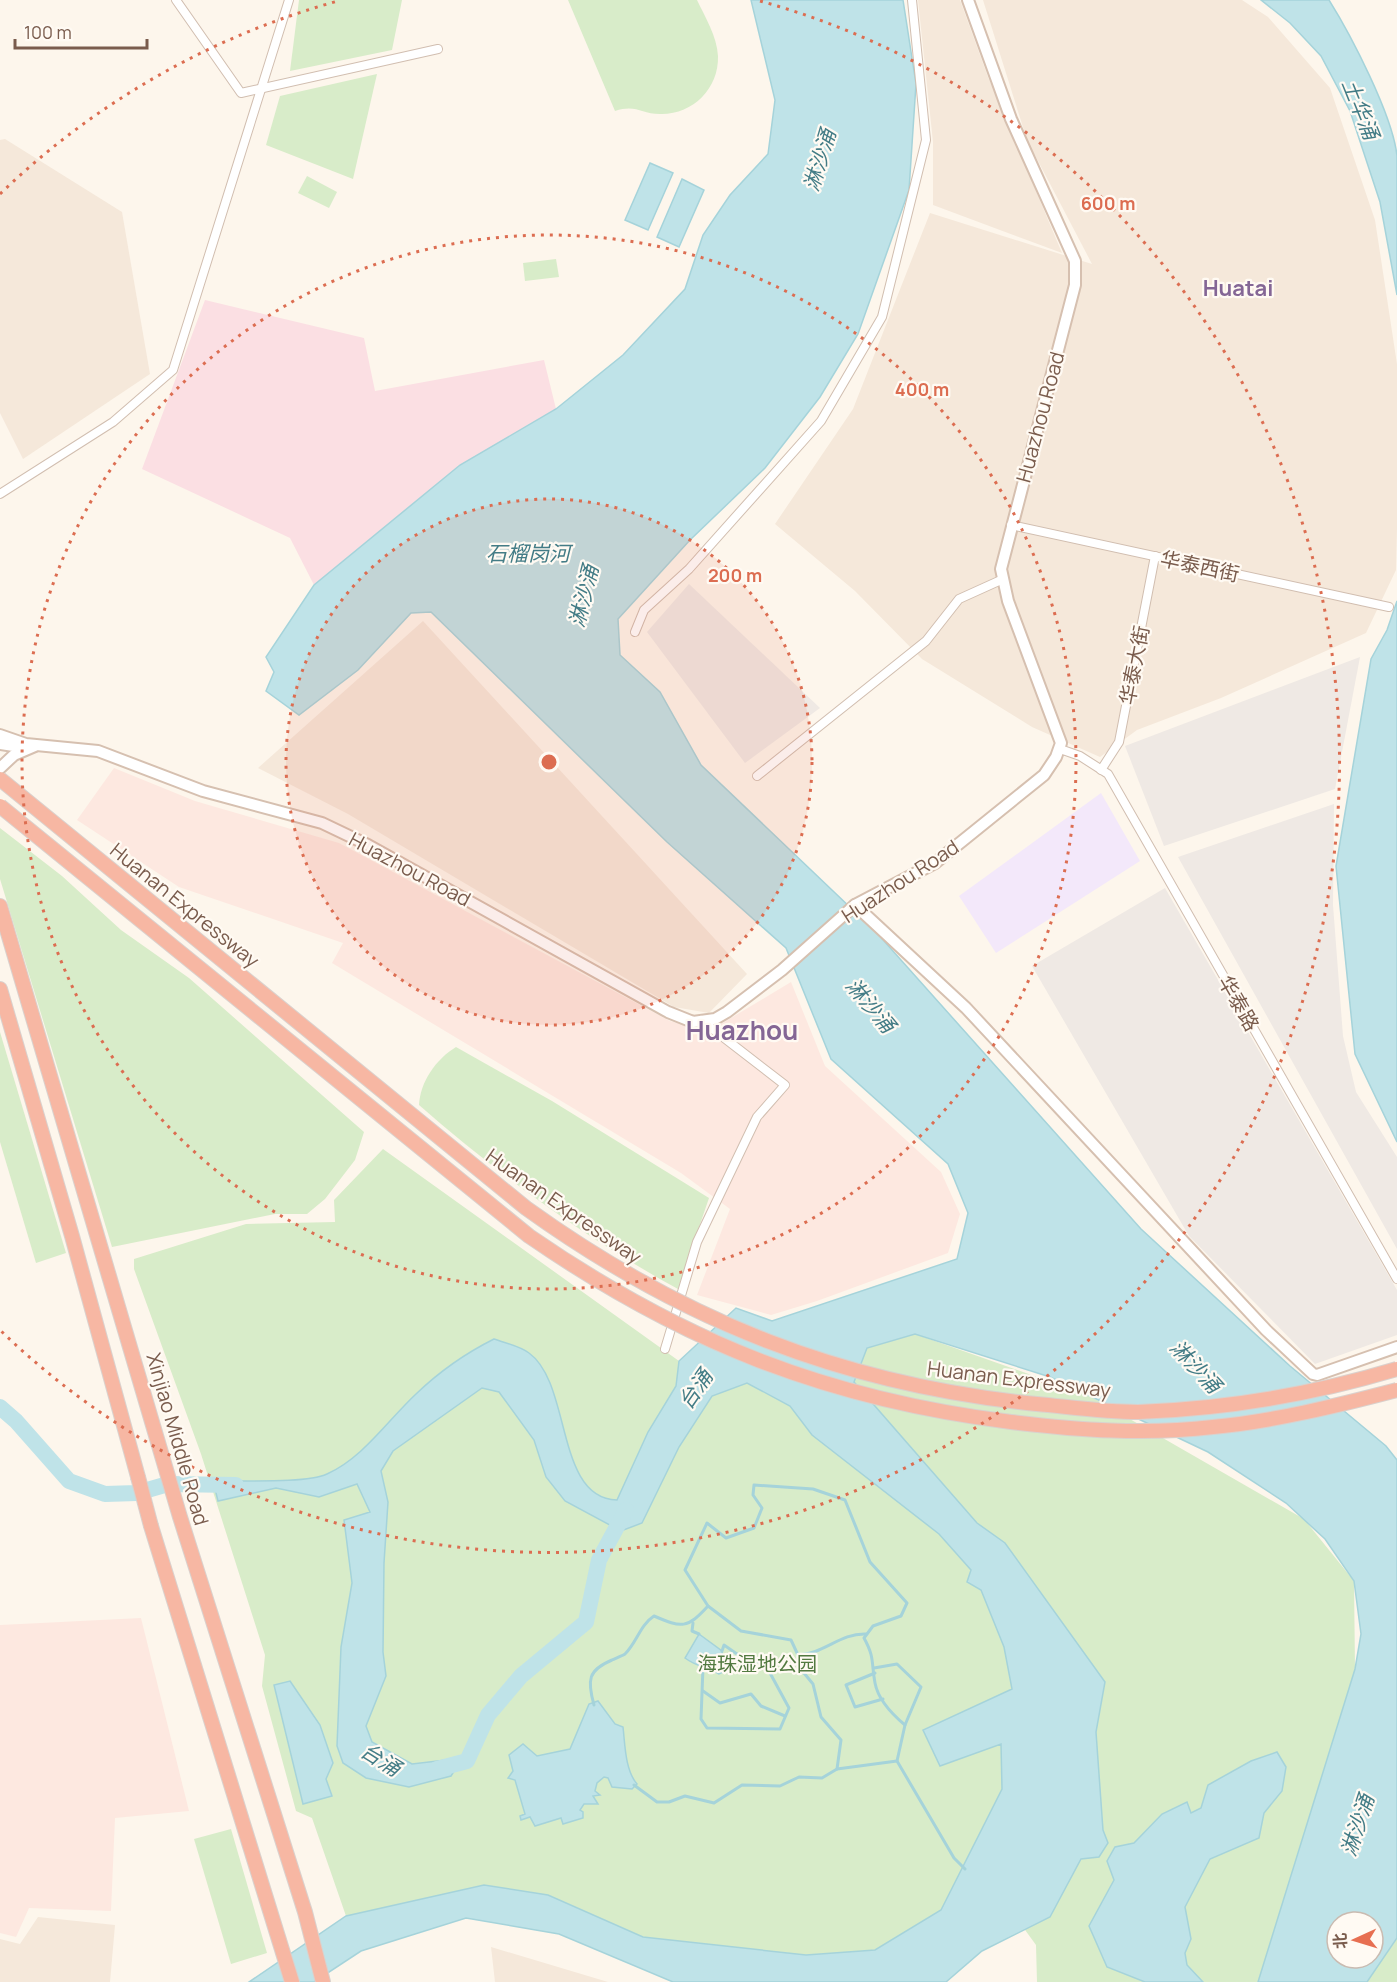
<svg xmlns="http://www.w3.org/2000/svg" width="1397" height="1982" viewBox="0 0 1397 1982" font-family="Manrope,'Noto Sans SC',sans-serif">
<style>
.residential{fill:#f5e8da}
.commercial{fill:#fde8e0}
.industrial{fill:#efe9e4}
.education{fill:#f3e8fa}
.medical{fill:#fbdfe3}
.green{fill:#d8ecc9}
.water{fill:#bfe3e8;stroke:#a5d3da;stroke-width:1.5;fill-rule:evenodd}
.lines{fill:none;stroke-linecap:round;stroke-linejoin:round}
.stream{stroke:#a5d3da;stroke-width:3}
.river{stroke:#bfe3e8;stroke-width:16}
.street-casing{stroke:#d1beb0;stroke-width:10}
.secondary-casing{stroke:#d6c0b0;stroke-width:14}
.highway-casing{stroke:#dad1cd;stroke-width:16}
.street{stroke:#fff;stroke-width:8}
.secondary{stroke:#fff;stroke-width:10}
.highway{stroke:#f7b7a3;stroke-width:14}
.highway-bridge-casing{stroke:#dad1cd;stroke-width:16;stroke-linecap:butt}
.highway-bridge{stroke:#f7b7a3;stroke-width:14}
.ring{fill:none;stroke:#dc6d51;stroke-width:3;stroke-dasharray:3 6}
.labels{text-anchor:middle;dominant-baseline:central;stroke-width:4.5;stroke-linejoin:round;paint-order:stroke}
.street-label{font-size:20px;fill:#7a5c4d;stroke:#fffaf3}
.park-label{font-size:20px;fill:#537a41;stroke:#fffaf3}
.water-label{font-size:21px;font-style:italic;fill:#437c86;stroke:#fffaf3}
.quarter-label{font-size:22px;font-weight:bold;fill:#846695;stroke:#fffaf3}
.district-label{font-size:26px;font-weight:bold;fill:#846695;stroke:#fffaf3}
.centre{fill:#dc6d51;stroke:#fffaf3;stroke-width:3}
.ring-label{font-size:18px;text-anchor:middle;font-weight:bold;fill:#dc6d51;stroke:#fffaf3;stroke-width:4.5;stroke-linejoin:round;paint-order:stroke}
</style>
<rect width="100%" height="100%" fill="#fdf6ec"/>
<g class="residential">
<polygon points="918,0 960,0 988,77 1062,253 933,205 933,142"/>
<polygon points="983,0 1242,0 1268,17 1330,88 1375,220 1397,364 1397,528 1396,570 1366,633 1221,698 1137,730 1100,757 1032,727 922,659 855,591 775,524 853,409 930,213 1092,264 1027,140"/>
<polygon points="5,139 122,212 150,374 23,459 0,413 0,140"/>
<polygon points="423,621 747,974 709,1013 674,1007 348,814 258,768"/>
<polygon points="38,1917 115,1925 110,1982 0,1982 0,1939 20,1944"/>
<polygon points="491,1947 608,1982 495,1982"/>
</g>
<g class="commercial">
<polygon points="114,768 195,801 339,843 670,1021 695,1028 721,1024 791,982 825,1066 941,1172 960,1214 948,1253 817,1301 771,1315 697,1295 730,1209 681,1173 332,963 343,943 179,887 77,820"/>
<polygon points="141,1618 189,1811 115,1818 111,1911 29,1908 16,1937 0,1933 0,1625"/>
</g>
<g class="industrial">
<polygon points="689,584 820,708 745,763 647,632"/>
<polygon points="1360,657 1335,789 1164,846 1125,746"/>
<polygon points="1334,804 1333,905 1343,1036 1356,1092 1397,1157 1397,1249 1178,857"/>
<polygon points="1165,888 1397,1290 1397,1335 1315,1364 1189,1236 1032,966"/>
</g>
<polygon class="education" points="1101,793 1140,861 996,953 959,896"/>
<polygon class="medical" points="205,300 364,338 375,391 544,360 556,409 457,468 314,585 290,538 142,469"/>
<g class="green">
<polygon points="299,0 402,0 392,50 290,71"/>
<path d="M568 0H697C705 17 717 36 718 56 719 89 692 115 660 114 641 114 636 104 615 111Z"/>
<polygon points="377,74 353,179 266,145 280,96"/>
<polygon points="307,176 337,192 329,208 298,193"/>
<polygon points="556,259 559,277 525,281 523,263"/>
<polygon points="0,828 62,876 121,930 189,978 364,1132 355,1160 325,1199 307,1214 275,1214 112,1247 0,879"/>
<polygon points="0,1032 66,1253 36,1263 0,1142"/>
<path d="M456 1047 552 1101 709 1198 678 1289C585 1238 499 1175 419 1105 420 1082 436 1059 456 1047Z"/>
<polygon points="383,1149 679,1361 866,1348 915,1334 1088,1395 1304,1519 1354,1581 1355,1669 1258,1982 1037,1982 1036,1945 970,1854 941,1910 875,1950 806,1955 643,1937 548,1895 484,1885 346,1916 312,1818 296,1811 262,1686 265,1655 201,1454 134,1269 134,1259 246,1224 335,1222 334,1200"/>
<polygon points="231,1829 267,1953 231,1964 194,1839"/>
<polygon points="1397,1938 1397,1982 1367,1982"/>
</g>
<g class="water">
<path d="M751 0H903L916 84 909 190 858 334 820 397 765 468 690 540 618 619 620 655 660 692 701 765 876 932 1141 1229 1290 1366 1386 1446 1397 1460V1938L1367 1982H1258L1355 1669 1361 1634 1354 1581 1325 1539 1286 1503 1208 1452 1050 1377 915 1334 867 1348 854 1382 977 1523 1005 1543 1105 1682 1096 1732 1103 1830 1108 1843 1099 1857 1081 1859 1050 1917 982 1951 946 1982H673L559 1934 466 1918 361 1951 314 1982H249L346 1916 484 1885 548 1895 643 1937 806 1955 875 1950 941 1910 1002 1789 1001 1744 940 1766 923 1730 1012 1689 1004 1647 981 1590 967 1582 971 1570 939 1534 812 1435 790 1406 747 1383 712 1396 679 1447 642 1523 621 1531 565 1501 546 1477 534 1440 499 1392 482 1388 393 1451 381 1471 388 1502 384 1563 383 1652 386 1676 366 1726 372 1742 412 1764 446 1760 459 1763 451 1776 409 1787 366 1778 343 1763 337 1746 341 1647 352 1583 344 1520 370 1512 357 1484 319 1497 276 1488 218 1501 213 1481C240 1480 305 1484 327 1474 363 1458 388 1420 416 1394 441 1370 464 1354 494 1339 505 1343 520 1346 529 1353 572 1384 555 1498 617 1500L648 1432 676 1386 679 1361 736 1308 772 1321 957 1259 968 1213 948 1164 831 1059 786 948 667 842 431 612 411 613 358 670 299 715 266 691 274 672 266 657 314 585 460 465 556 409 623 355 685 289 703 235 730 195 768 154 775 100ZM1337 1922H1373V1958H1337Z"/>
<path d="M1261 0H1329C1351 35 1393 116 1397 156 1397 201 1397 249 1397 295L1380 202 1350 111 1321 56 1290 23Z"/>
<polygon points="650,163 673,173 648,230 625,220"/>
<polygon points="682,179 704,190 679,247 657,237"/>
<polygon points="1397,601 1397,1142 1355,1054 1336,866 1371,659 1387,630"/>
<path d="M699 1634 722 1651 725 1671 719 1674C707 1667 697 1667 685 1658Z"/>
<polygon points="290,1681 320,1725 333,1763 326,1779 332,1796 303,1804 274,1685"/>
<path d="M598 1701 615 1724 623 1727C625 1744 625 1770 637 1784L632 1789 612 1787 608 1778 604 1777 597 1783 595 1791 600 1795 593 1796 598 1804H584L580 1810 583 1812V1818L563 1824 561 1818 535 1826 530 1817 521 1820 520 1816 525 1814 515 1780 508 1778 513 1771 509 1755 523 1744 537 1756 570 1749 589 1704Z"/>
<polygon points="1277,1752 1286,1767 1282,1791 1264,1813 1259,1838 1210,1859 1185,1907 1191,1939 1185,1953 1187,1965 1203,1982 1145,1982 1107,1967 1089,1926 1114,1880 1107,1861 1115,1847 1134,1843 1162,1814 1187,1802 1191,1813 1201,1808 1208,1785 1251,1761"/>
</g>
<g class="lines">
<g class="stream">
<polyline points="693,1623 692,1631 699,1634"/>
<path d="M798 1655C824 1654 840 1633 866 1634"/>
<polyline points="703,1667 701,1719 707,1728 780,1729 789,1708 764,1662 747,1661 724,1645 722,1651"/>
<polyline points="874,1668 897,1664 921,1687 905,1725"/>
<polyline points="875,1673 846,1685 855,1707 883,1699"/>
<polyline points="703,1691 720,1703 751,1694 761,1706 785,1716"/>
<path d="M594 1705C587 1680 588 1670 612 1660 616 1658 622 1656 625 1654 637 1642 640 1625 654 1616 682 1628 687 1629 708 1606"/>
<path d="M837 1769 841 1740 821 1717 813 1684 799 1667 798 1655 791 1640 741 1631 708 1606 685 1570 707 1523 726 1538 754 1528 762 1508 753 1495 754 1485 813 1489 845 1500 870 1562 907 1603 901 1616 873 1626 864 1638C875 1658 871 1662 875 1683 878 1699 893 1715 905 1725L897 1761 954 1858 965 1869"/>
<polyline points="634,1785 657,1802 669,1802 685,1796 714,1803 742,1785 780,1786 799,1777 822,1778 837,1769 897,1761"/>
</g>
<g class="river">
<polyline points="0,1407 16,1421 69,1481 105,1494 137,1493 168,1484 236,1485"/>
<polyline points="437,1769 467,1761 488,1715 521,1676 586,1622 599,1560 626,1510"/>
</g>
<g class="street-casing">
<g id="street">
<polyline points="176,0 241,93 438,49"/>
<polyline points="0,494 113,422 173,370 289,0"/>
<polyline points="1011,525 1389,607"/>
<polyline points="635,632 644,610 689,569 821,421 882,317 926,140 912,0"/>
<polyline points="1060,749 1080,756 1108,774 1397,1279"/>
<polyline points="1101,770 1119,742 1155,556"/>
<polyline points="757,776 926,641 959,599 1001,580"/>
<polyline points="665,1349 697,1242 757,1117 785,1085 701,1020"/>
</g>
</g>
<g class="secondary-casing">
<g id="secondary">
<polyline points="0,735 26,744 98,751 203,791 322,823 368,845 668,1012 693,1022 715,1019 727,1012 782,970 855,905 935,863 1044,775 1056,757 1061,743 1008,601 1001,569 1075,285 1075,261 1011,119 968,0"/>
<polyline points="0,744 20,747"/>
<polyline points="0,768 14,755 35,746"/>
<polyline points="855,905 966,1008 1266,1330 1313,1374 1317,1375 1397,1347"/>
</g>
</g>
<g class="highway-casing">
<g id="highway">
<polyline points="0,906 180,1517 305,1912 323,1982"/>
<polyline points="0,989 72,1236 138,1477"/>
<polyline points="151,1526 292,1982"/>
</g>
</g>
<use href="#street" class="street"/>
<use href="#secondary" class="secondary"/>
<use href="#highway" class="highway"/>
<g class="highway-bridge-casing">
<g id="highway-bridge">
<path d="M0 779 526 1208C683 1321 844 1385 1037 1404 1070 1407 1104 1412 1138 1412 1224 1409 1314 1394 1397 1369"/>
<path d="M0 806 529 1236C683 1342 826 1399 1011 1422 1078 1430 1145 1435 1213 1427 1275 1421 1336 1406 1397 1390"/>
<polyline points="138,1477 151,1526"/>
</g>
</g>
<use href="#highway-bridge" class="highway-bridge"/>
</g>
<circle cx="549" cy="762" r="263" fill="#dc6d51" fill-opacity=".12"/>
<g class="ring">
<circle cx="549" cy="762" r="263"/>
<circle cx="549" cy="762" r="527"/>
<path d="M0 194A790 790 0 0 1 338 1M760 1A790 790 0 1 1 0 1330"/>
</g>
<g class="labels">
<g class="street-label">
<text transform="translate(1040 417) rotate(-75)">Huazhou Road</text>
<text transform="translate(1200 566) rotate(12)">华泰西街</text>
<text transform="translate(1134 665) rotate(-79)">华泰大街</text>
<text transform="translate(410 869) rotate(28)">Huazhou Road</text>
<text transform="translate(900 881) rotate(-33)">Huazhou Road</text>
<text transform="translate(185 905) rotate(39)">Huanan Expressway</text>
<text transform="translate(1239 1003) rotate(60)">华泰路</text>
<text transform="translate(564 1206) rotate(35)">Huanan Expressway</text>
<text transform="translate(1019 1379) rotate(7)">Huanan Expressway</text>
<text transform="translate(178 1439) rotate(74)">Xinjiao Middle Road</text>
</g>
<g class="park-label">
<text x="757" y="1663">海珠湿地公园</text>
</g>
<g class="water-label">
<text transform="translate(1361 109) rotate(68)">土华涌</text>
<text transform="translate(819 160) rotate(-73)">淋沙涌</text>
<text x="528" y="553">石榴岗河</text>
<text transform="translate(583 596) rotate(-76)">淋沙涌</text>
<text transform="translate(871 1005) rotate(50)">淋沙涌</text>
<text transform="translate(1196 1366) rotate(47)">淋沙涌</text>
<text transform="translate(695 1389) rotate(-55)">台涌</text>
<text transform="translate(381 1759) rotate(32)">台涌</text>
<text transform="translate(1357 1825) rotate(-72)">淋沙涌</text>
</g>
<g class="quarter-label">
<text x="1238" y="288">Huatai</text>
</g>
<g class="district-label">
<text x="742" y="1030">Huazhou</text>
</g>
</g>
<circle cx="549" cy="762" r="9" class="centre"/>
<g class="ring-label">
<text x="1108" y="210">600 m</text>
<text x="922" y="396">400 m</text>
<text x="735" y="582">200 m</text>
</g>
<g transform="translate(1355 1940) rotate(266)"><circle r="28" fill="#fffaf3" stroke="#cabbb1" stroke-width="1.5"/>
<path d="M0-4.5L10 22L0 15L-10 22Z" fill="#e76f51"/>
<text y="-9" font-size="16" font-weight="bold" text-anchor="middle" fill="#7a5c4d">北</text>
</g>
<path d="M15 39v9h132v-9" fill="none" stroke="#7a5c4d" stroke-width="3"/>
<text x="24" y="39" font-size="18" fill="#7a5c4d" stroke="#fffaf3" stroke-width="4.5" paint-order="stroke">100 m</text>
</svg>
